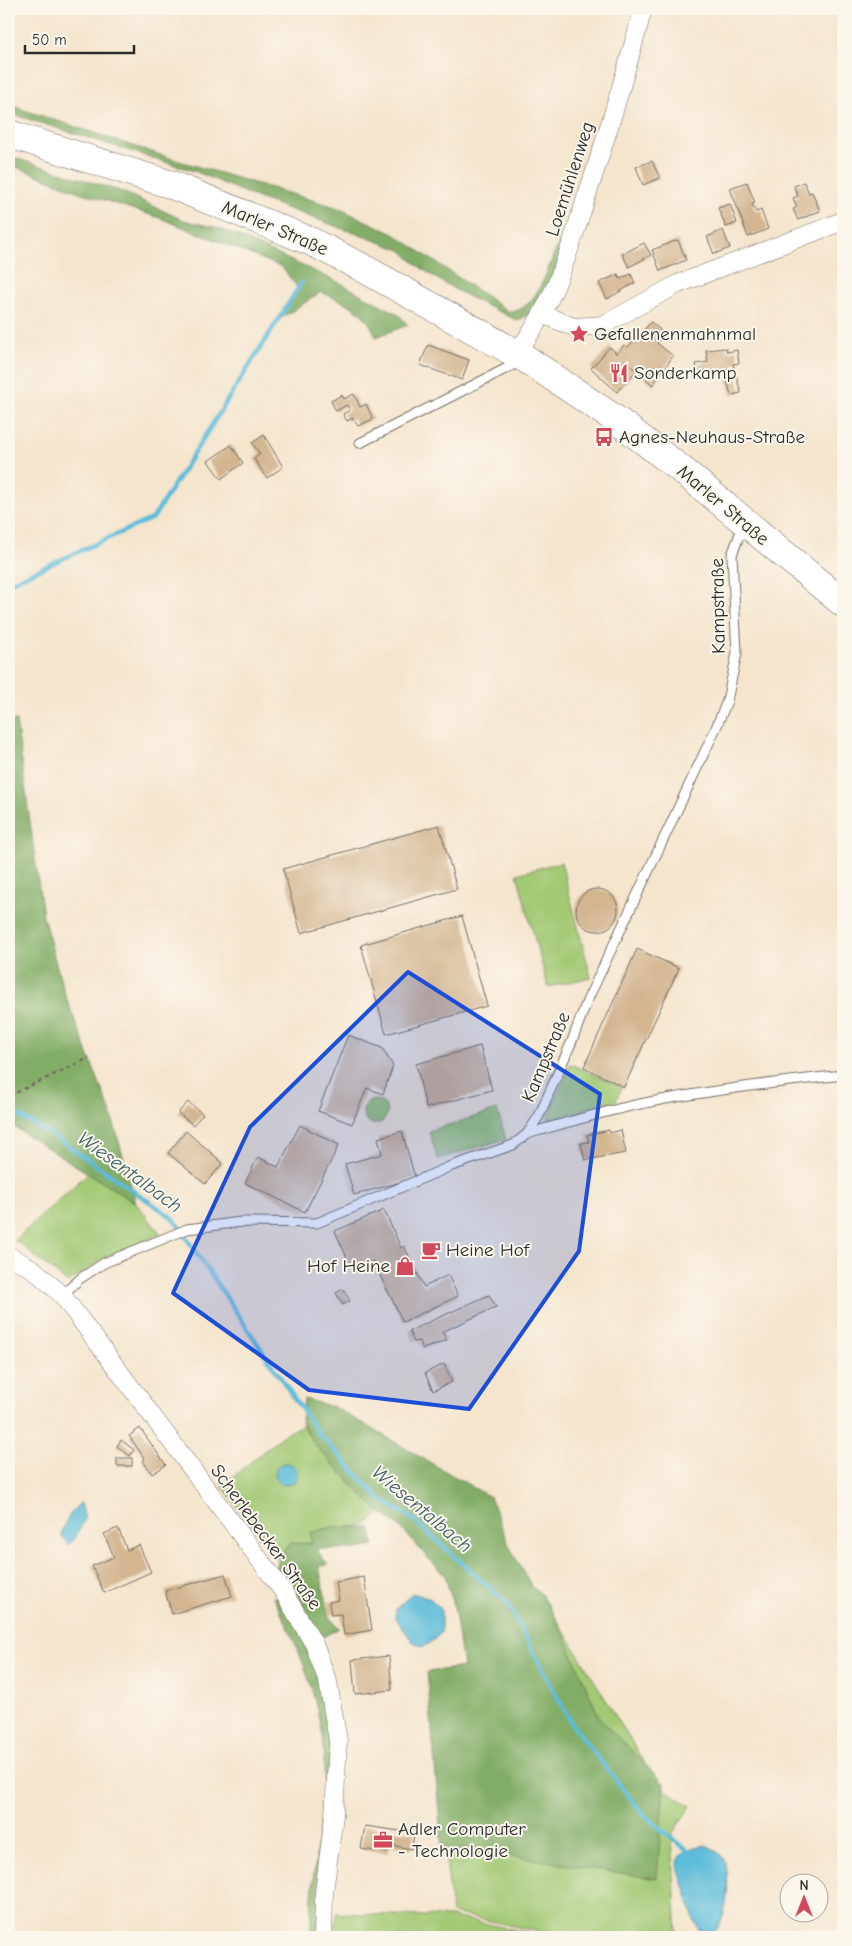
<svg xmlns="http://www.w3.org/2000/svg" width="852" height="1946" viewBox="0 0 852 1946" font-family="'Comic Neue',sans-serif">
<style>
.green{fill:#a3c974;stroke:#677a50}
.forest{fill:#82ad66;stroke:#566c48}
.water{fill:#5cbcda;stroke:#447482}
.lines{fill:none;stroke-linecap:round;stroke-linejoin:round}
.stream{stroke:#5cbcda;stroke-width:4.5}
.building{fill:#d3b590}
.lane-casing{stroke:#726c64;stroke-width:11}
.street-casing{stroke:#726c64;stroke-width:19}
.primary-casing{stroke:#726c64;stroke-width:29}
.path{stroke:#726c64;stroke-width:2.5;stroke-dasharray:4 4;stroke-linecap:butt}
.lane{stroke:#fff;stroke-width:9}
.street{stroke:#fff;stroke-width:18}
.primary{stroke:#fff;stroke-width:28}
.marked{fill:#1d4ed8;fill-opacity:0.2;stroke:#1d4ed8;stroke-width:4;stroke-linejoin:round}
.labels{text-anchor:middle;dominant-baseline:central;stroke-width:4;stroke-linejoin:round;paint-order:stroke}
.street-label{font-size:19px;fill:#2b2b2b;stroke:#fbf7ec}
.poi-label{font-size:19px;fill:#2b2b2b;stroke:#fbf7ec;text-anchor:start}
.water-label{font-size:20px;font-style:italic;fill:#3c5e68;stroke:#fbf7ec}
</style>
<rect width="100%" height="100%" fill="#fbf7ec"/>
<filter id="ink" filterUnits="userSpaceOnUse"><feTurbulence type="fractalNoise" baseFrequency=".02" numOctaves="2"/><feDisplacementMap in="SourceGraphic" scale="10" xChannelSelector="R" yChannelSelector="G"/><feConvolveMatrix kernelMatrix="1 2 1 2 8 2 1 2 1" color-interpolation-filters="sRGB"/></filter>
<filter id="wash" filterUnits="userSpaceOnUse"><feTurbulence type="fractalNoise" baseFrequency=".0096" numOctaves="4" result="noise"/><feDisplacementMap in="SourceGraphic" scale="20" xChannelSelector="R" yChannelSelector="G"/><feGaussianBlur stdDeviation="1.12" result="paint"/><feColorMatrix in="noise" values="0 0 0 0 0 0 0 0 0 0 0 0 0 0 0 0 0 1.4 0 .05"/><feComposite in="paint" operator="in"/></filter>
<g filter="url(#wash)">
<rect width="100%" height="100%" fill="#f5e5cd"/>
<g class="green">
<polygon points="561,862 591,977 548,987 517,874"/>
<polygon points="570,1064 622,1087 616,1101 547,1120"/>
<circle cx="375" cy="1112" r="12"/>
<polygon points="497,1110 506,1139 438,1159 429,1131"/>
<polygon points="88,1173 136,1203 161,1234 105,1257 68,1283 15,1240"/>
<path d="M302 1425 317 1447 380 1513C362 1531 357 1526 334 1527 326 1528 318 1531 311 1533L312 1543 277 1559 222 1486 282 1436Z"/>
<polygon points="542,1595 650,1772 668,1792 691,1806 672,1834 677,1937 565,1937 452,1913 436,1771"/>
<polygon points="336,1913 453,1917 550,1937 336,1937"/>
</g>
<g class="forest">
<path d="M9 105 179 161 336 207 394 234 508 311C535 315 548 267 556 249 560 240 566 233 572 225L541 306 518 321C480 302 430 281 401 250L250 195 197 172 9 113Z"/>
<path d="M9 156 123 192 183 220 222 229 340 283 398 314 408 325 376 337C365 308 347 304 321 292L280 319 297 287 282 267 160 218 82 193 9 164Z"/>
<polygon points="16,720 43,916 64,992 111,1113 136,1203 9,1124 9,722"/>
<polygon points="304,1399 334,1407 490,1497 510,1548 532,1587 542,1595 561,1628 600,1719 664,1783 657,1879 461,1848 460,1852 442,1849 427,1672 463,1667 454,1606 445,1576 398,1525 376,1509 358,1491 317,1447 301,1423"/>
<polygon points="332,1527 371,1528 374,1546 355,1549 316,1549 328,1565 319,1566 329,1617 339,1628 321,1638 299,1598 277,1571 277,1558 290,1543 312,1543 310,1533"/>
<path d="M273 1597 280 1598 301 1629 317 1670 331 1728 319 1937H311C309 1885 321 1834 324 1782 327 1717 303 1654 273 1597Z"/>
</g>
<g class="water">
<circle cx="286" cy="1474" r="11"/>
<path d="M81 1503 85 1519C79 1529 77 1538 69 1545L61 1537C61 1528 73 1507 81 1503Z"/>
<polygon points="412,1593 431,1599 441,1609 441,1633 430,1643 423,1647 412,1641 395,1617 396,1609"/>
<path d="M706 1845C714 1849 720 1852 724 1860 731 1876 728 1921 714 1932L699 1930C692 1918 690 1905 686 1892 677 1865 668 1850 706 1845Z"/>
</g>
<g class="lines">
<g class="stream">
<polyline points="9,583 153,518 302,282"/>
<polyline points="9,1110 58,1139 173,1218 317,1432 380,1499 411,1518 507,1603 574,1728 644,1815 687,1850"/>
</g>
</g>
<g id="blocks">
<g class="building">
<polygon points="652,161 660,178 643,185 636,167"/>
<polygon points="747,182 755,203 752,204 756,212 761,210 768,229 748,237 730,188"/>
<polygon points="804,182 809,193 812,192 820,211 798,220 793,209 797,207 793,198 798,196 794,186"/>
<polygon points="730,204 737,223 726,227 718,208"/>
<polygon points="723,230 730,248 714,254 707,237"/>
<polygon points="678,240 686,260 660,271 652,250"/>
<polygon points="644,243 651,255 629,267 622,254"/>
<polygon points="618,274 620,279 631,274 635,283 607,299 599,283"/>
<polygon points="651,322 665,334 657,343 673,356 653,385 630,365 636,371 617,392 591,368 610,347 617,354 624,345 627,348"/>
<polygon points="428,345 469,360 462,380 420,365"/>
<polygon points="726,348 727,352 737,350 739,363 733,364 741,393 731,395 724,369 698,375 696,364 708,362 706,350"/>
<polygon points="354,394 360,407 366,404 373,419 358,426 353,418 347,421 343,414 350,410 347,405 336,411 331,401 342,395 344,399"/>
<polygon points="264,435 283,467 267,478 254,459 260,454 252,443"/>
<polygon points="231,445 243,463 221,479 208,461"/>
<polygon points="439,825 457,889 301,933 283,869"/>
<circle cx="597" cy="910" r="21"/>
<polygon points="462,916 487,1006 386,1034 361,945"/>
<polygon points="637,949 679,968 624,1087 584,1067"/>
<polygon points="348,1035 382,1048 393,1066 383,1094 367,1088 352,1124 318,1111"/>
<polygon points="480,1046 492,1090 426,1108 416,1064"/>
<polygon points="188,1102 203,1114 193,1125 178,1113"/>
<polygon points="300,1125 339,1145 305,1212 245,1183 258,1157 278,1167"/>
<polygon points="609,1130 610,1133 621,1130 626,1153 585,1160 581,1143 589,1142 587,1135"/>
<polygon points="186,1131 223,1163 205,1184 168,1153"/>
<polygon points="402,1131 415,1178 354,1195 345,1164 382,1154 378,1138"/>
<polygon points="384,1210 401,1248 404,1246 424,1287 448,1275 458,1296 403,1322 373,1261 352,1269 335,1231"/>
<polygon points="343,1289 350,1301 343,1305 336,1293"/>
<polygon points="489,1295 496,1307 442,1332 447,1340 423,1349 419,1341 414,1342 409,1331"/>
<polygon points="444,1364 452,1382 433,1391 425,1373"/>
<polygon points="140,1428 166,1465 152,1474 143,1461 145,1459 129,1436"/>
<polygon points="121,1440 134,1450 130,1456 117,1446"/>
<rect x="117" y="1458" width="15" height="8"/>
<polygon points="118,1528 127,1550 139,1545 151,1572 104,1593 92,1566 114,1557 104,1534"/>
<polygon points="225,1574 232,1596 172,1614 165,1591"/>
<polygon points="364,1577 372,1630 344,1635 341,1614 331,1615 329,1602 339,1600 336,1582"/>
<polygon points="389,1656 392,1690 355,1694 352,1660"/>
<polygon points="365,1826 414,1833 412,1849 389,1845 388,1853 361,1849"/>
</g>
</g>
</g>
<g filter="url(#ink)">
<use href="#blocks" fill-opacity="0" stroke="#726c64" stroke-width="1"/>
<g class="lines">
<g class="lane-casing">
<g id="lane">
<polyline points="360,443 521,361"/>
<path d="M527 1134C568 1122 608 1110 650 1102 714 1090 778 1082 843 1075"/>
<polyline points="62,1295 81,1278 104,1263 187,1229 241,1222 317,1223 449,1167 513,1145 527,1134 539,1116 572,1041 587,1001 716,728 727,701 737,653 732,555 743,525"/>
</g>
</g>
<g class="street-casing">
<g id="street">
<polyline points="544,315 574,327 603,325 678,284 843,221"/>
<path d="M515 354C553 309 569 251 587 195 608 133 626 72 643 9"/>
<polyline points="9,1256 33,1269 62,1295 283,1591 314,1644 328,1682 338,1741 334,1815 324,1892 323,1937"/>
</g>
</g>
<g class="primary-casing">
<polyline id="primary" points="9,134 172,185 310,241 361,267 526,359 618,421 682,470 843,603"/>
</g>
<polyline class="path" points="9,1096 89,1058"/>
<use href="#lane" class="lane"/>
<use href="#street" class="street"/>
<use href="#primary" class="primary"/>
</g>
</g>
<path class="marked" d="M408 972 600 1094 579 1251 469 1409 309 1390 173 1293 250 1127Z"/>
<defs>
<g id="sight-bare" transform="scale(1.5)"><path d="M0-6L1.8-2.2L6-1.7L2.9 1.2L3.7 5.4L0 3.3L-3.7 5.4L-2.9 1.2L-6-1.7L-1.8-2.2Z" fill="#d1495b" stroke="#fbf7ec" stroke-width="2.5" paint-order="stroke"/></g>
<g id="restaurant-bare" transform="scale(1.5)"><path d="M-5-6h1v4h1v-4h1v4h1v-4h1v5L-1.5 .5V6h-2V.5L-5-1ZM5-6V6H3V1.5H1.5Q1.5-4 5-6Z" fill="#d1495b" stroke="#fbf7ec" stroke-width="2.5" paint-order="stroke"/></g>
<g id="bus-bare" transform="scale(1.5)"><path d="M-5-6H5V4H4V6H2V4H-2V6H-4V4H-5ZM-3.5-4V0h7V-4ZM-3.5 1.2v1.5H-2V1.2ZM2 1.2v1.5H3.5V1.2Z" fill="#d1495b" stroke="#fbf7ec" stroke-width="2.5" paint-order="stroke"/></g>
<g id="cafe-bare" transform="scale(1.5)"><path d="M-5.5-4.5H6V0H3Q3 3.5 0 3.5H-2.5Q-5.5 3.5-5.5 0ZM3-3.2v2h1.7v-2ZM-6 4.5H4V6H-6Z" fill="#d1495b" stroke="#fbf7ec" stroke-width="2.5" paint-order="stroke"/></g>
<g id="shop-bare" transform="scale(1.5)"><path d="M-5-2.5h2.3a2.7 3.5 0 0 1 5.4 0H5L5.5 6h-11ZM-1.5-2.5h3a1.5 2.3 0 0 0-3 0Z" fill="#d1495b" stroke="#fbf7ec" stroke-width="2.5" paint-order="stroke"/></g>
<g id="office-bare" transform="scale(1.5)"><path d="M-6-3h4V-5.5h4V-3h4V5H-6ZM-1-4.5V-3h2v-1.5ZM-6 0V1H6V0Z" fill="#d1495b" stroke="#fbf7ec" stroke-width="2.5" paint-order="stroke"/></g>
</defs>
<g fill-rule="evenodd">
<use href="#sight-bare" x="579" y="334"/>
<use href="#restaurant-bare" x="619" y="373"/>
<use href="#bus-bare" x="604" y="437"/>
<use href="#cafe-bare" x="431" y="1250"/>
<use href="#shop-bare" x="405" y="1266"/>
<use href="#office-bare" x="383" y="1840"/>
</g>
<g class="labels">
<g class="street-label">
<text transform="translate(570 179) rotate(-72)">Loemühlenweg</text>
<text transform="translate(275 228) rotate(23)">Marler Straße</text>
<text transform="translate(723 505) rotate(40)">Marler Straße</text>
<text transform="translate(718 606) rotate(-91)">Kampstraße</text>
<text transform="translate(546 1057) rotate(-67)">Kampstraße</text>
<text transform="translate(266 1537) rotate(54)">Scherlebecker Straße</text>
</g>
<g class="poi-label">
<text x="594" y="334">Gefallenenmahnmal</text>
<text x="634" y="373">Sonderkamp</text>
<text x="619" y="437">Agnes-Neuhaus-Straße</text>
<text x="446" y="1250">Heine Hof</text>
<text x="390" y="1266" text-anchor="end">Hof Heine</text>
<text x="398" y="1829">Adler Computer<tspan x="398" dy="22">- Technologie</tspan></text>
</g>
<g class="water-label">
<text transform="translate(130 1172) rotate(36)">Wiesentalbach</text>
<text transform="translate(422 1509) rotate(40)">Wiesentalbach</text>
</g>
</g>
<rect width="852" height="1946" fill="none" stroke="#fbf7ec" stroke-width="30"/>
<g transform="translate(804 1898)"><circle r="24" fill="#fbf7ec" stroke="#a8a59f"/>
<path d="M0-4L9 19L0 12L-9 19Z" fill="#d1495b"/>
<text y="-8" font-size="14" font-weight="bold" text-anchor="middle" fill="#2b2b2b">N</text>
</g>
<path d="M25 45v8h109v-8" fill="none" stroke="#2b2b2b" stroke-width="2.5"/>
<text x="32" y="45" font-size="15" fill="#2b2b2b" stroke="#fbf7ec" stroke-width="4" paint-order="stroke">50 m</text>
</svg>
